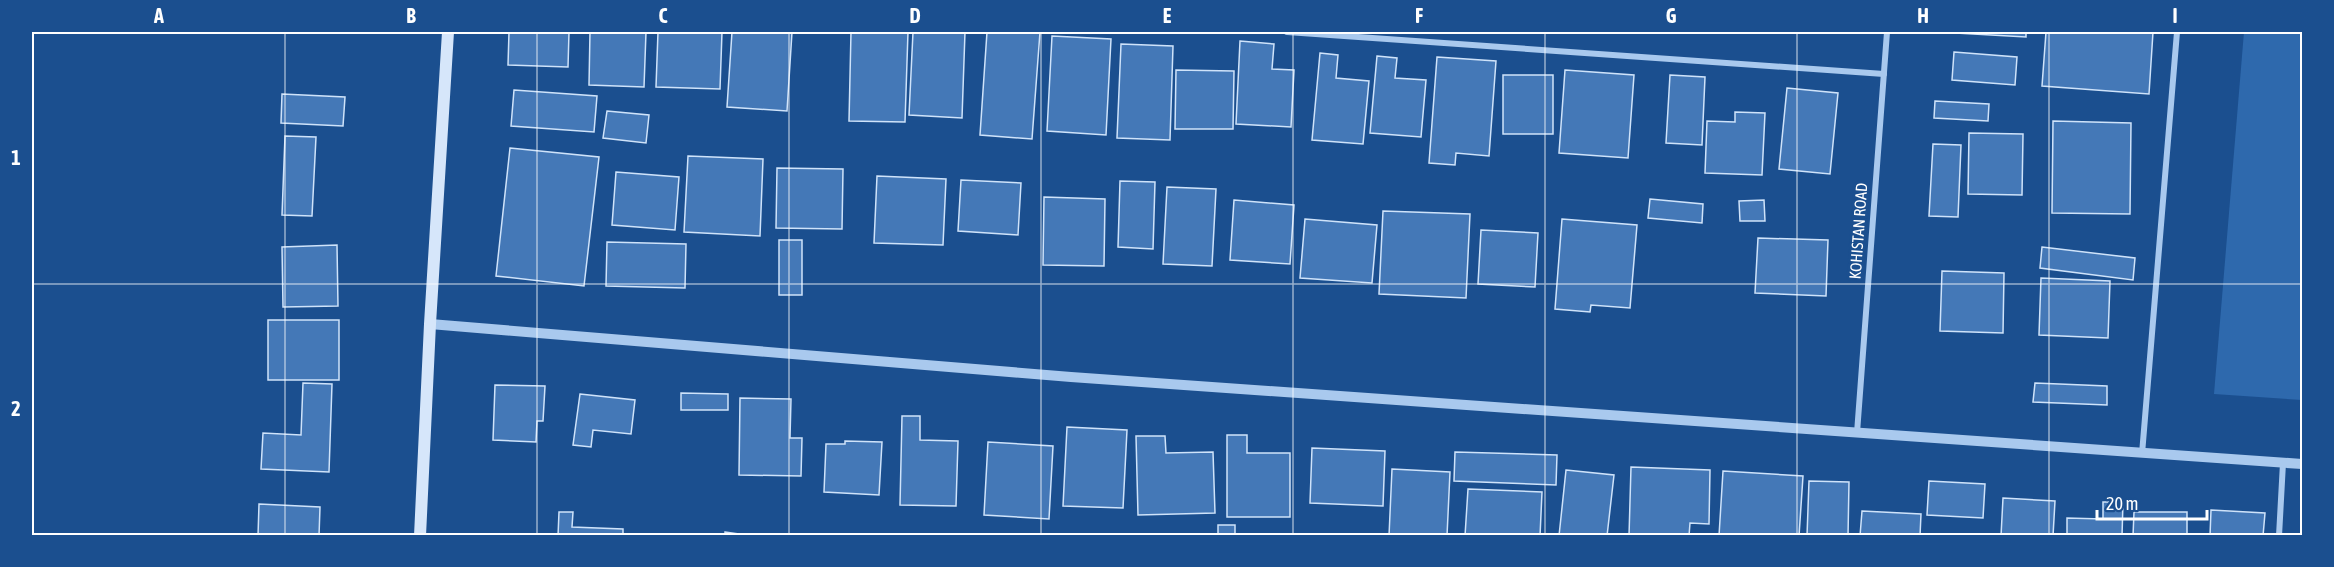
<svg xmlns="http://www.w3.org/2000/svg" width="2334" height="567" viewBox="0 0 2334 567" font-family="'Asap Condensed',sans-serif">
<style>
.green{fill:#2e69ad}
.building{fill:#4478b7;stroke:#cfe3fa;stroke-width:1.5}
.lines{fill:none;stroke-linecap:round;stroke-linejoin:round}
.minor{stroke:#a9c9ee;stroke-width:6}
.tertiary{stroke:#a9c9ee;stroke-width:10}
.secondary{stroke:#d6e6fa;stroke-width:12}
.grid{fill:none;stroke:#fff;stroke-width:1.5;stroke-opacity:0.55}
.labels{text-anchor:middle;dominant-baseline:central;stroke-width:6;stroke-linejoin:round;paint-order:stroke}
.street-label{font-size:16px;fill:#fff;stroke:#1b4f8f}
.neatline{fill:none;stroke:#fff;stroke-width:2}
.grid-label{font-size:20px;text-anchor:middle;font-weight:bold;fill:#fff}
</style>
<rect width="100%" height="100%" fill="#1b4f8f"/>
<polygon class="green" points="2244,32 2302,32 2302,400 2214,394"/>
<g class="building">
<polygon points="509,32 569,32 568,67 508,65"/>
<polygon points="590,32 646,32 644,87 589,85"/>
<polygon points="658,32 722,32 720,89 656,87"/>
<polygon points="732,32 792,32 787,111 727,107"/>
<polygon points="851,32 908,32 905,122 849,121"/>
<polygon points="913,32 965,32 962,118 909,115"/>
<polygon points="987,32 1040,32 1032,139 980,135"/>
<polygon points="1956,32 2026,32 2026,37 1956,33"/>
<polygon points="2046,32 2153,32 2149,94 2042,86"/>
<polygon points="1052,36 1111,39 1106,135 1047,131"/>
<polygon points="1240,41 1274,44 1272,69 1294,70 1291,127 1236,124"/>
<polygon points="1121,44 1173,46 1170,140 1117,138"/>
<polygon points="1954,52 2017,57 2015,85 1952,80"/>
<polygon points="1320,53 1338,55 1336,78 1369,81 1363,144 1312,140"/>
<polygon points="1377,56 1397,58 1395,78 1426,80 1421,137 1370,133"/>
<polygon points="1437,57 1496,61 1489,156 1456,153 1455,165 1429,163"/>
<polygon points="1176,70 1234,71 1233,129 1175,129"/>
<polygon points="1565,70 1634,75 1628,158 1559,153"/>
<rect x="1503" y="75" width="50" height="59"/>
<polygon points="1670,75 1705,77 1702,145 1666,143"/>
<polygon points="1787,88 1838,93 1830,174 1779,169"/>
<polygon points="514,90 597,96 594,132 511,126"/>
<polygon points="282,94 345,97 343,126 281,123"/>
<polygon points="1935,101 1989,104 1988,121 1934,118"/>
<polygon points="607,111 649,115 646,143 603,138"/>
<polygon points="1735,112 1765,113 1762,175 1705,173 1707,121 1735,122"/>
<polygon points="2053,121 2131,123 2130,214 2052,213"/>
<polygon points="1969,133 2023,134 2022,195 1968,194"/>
<polygon points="285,136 316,137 312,216 282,215"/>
<polygon points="1933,144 1961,145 1958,217 1929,216"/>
<polygon points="510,148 599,157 584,286 496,276"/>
<polygon points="688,156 763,159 760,236 684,232"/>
<polygon points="777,168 843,169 842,229 776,228"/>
<polygon points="616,172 679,177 675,230 612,225"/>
<polygon points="877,176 946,179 943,245 874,243"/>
<polygon points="961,180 1021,183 1018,235 958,231"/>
<polygon points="1120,181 1155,182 1153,249 1118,247"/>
<polygon points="1167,187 1216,189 1212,266 1163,264"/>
<polygon points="1044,197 1105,199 1104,266 1043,265"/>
<polygon points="1650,199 1703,204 1702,223 1648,218"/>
<polygon points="1234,200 1294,205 1290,264 1230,260"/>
<polygon points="1764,200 1765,221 1740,221 1739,201"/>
<polygon points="1383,211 1470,214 1466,298 1379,294"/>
<polygon points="1305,219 1377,225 1372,283 1300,278"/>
<polygon points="1562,219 1637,225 1630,308 1591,305 1590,312 1555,309"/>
<polygon points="1481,230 1538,233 1535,287 1478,284"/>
<polygon points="1758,238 1828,240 1826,296 1755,293"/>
<rect x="779" y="240" width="23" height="55"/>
<polygon points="607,242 686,244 685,288 606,286"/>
<polygon points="337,245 338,306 283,307 282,247"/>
<polygon points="2042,247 2135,258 2133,280 2040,268"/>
<polygon points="1942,271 2004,273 2003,333 1940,331"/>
<polygon points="2041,278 2110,281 2108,338 2039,335"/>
<rect x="268" y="320" width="71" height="60"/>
<polygon points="303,383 332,384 329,472 261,469 263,433 301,435"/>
<polygon points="2035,383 2107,386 2107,405 2033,402"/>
<polygon points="495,385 545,386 543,421 537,421 536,442 493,440"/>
<polygon points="681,393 728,394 728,410 681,410"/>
<polygon points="580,394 635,400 631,434 593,430 591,447 573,445"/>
<polygon points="740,398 791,399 790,438 802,438 801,476 739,475"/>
<polygon points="902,416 920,416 920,440 958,441 956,506 900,505"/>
<polygon points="1067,427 1127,430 1123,508 1063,506"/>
<polygon points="1227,435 1247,435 1247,453 1290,453 1290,517 1227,517"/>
<polygon points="1136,436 1165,436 1166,453 1213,452 1215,513 1138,515"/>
<polygon points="845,441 882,442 879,495 824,492 826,444 845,444"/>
<polygon points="988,442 1053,446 1049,519 984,515"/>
<polygon points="1312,448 1385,451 1383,506 1310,503"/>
<polygon points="1455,452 1557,455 1556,485 1454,481"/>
<polygon points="1631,467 1710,470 1709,524 1690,523 1689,536 1629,536"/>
<polygon points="1392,469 1450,472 1447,536 1389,536"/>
<polygon points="1566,470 1614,475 1607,536 1559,536"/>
<polygon points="1723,471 1803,476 1799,536 1719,536"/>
<polygon points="1809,481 1849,482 1848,536 1807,536"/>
<polygon points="1929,481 1985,484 1983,518 1927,515"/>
<polygon points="1468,489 1542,492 1540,536 1465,536"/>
<polygon points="2003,498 2055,501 2053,536 2001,536"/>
<polygon points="2103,502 2123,502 2122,536 2067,536 2067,518 2103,519"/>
<polygon points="259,504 320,507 319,536 258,536"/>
<polygon points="2211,510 2265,513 2263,536 2210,536"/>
<polygon points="1862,511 1921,514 1920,536 1860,536"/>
<polygon points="559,512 573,512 572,527 623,529 623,536 558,536"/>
<polygon points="2134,512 2187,512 2187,536 2133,536"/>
<rect x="1218" y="525" width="17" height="11"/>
<polygon points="725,532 753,536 725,536"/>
</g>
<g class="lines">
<g class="minor">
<polyline points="1287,32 1884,74"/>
<polyline points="1857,433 1887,32"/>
<polyline points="2142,454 2177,32"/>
<polyline points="2279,536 2283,463"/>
</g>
<polyline class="tertiary" points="430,324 1071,377 2302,464"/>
<polyline class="secondary" points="420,536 430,324 448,32"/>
</g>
<path class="grid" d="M285 32V536M537 32V536M789 32V536M1041 32V536M1293 32V536M1545 32V536M1797 32V536M2049 32V536M32 284H2302"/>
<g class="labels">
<g class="street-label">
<text transform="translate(1858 231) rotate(-86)">KOHISTAN ROAD</text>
</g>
</g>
<rect width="2334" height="567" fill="none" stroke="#1b4f8f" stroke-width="66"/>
<path d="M2097 510v9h110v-9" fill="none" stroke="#ffffff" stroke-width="3"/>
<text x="2106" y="510" font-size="18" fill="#ffffff" stroke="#1b4f8f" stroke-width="4.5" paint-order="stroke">20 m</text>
<rect x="33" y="33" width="2268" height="501" class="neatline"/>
<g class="grid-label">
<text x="159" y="23">A</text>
<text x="411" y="23">B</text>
<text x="663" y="23">C</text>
<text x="915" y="23">D</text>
<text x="1167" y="23">E</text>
<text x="1419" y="23">F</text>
<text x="1671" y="23">G</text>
<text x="1923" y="23">H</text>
<text x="2175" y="23">I</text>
<text x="16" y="165">1</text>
<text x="16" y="416">2</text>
</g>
</svg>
